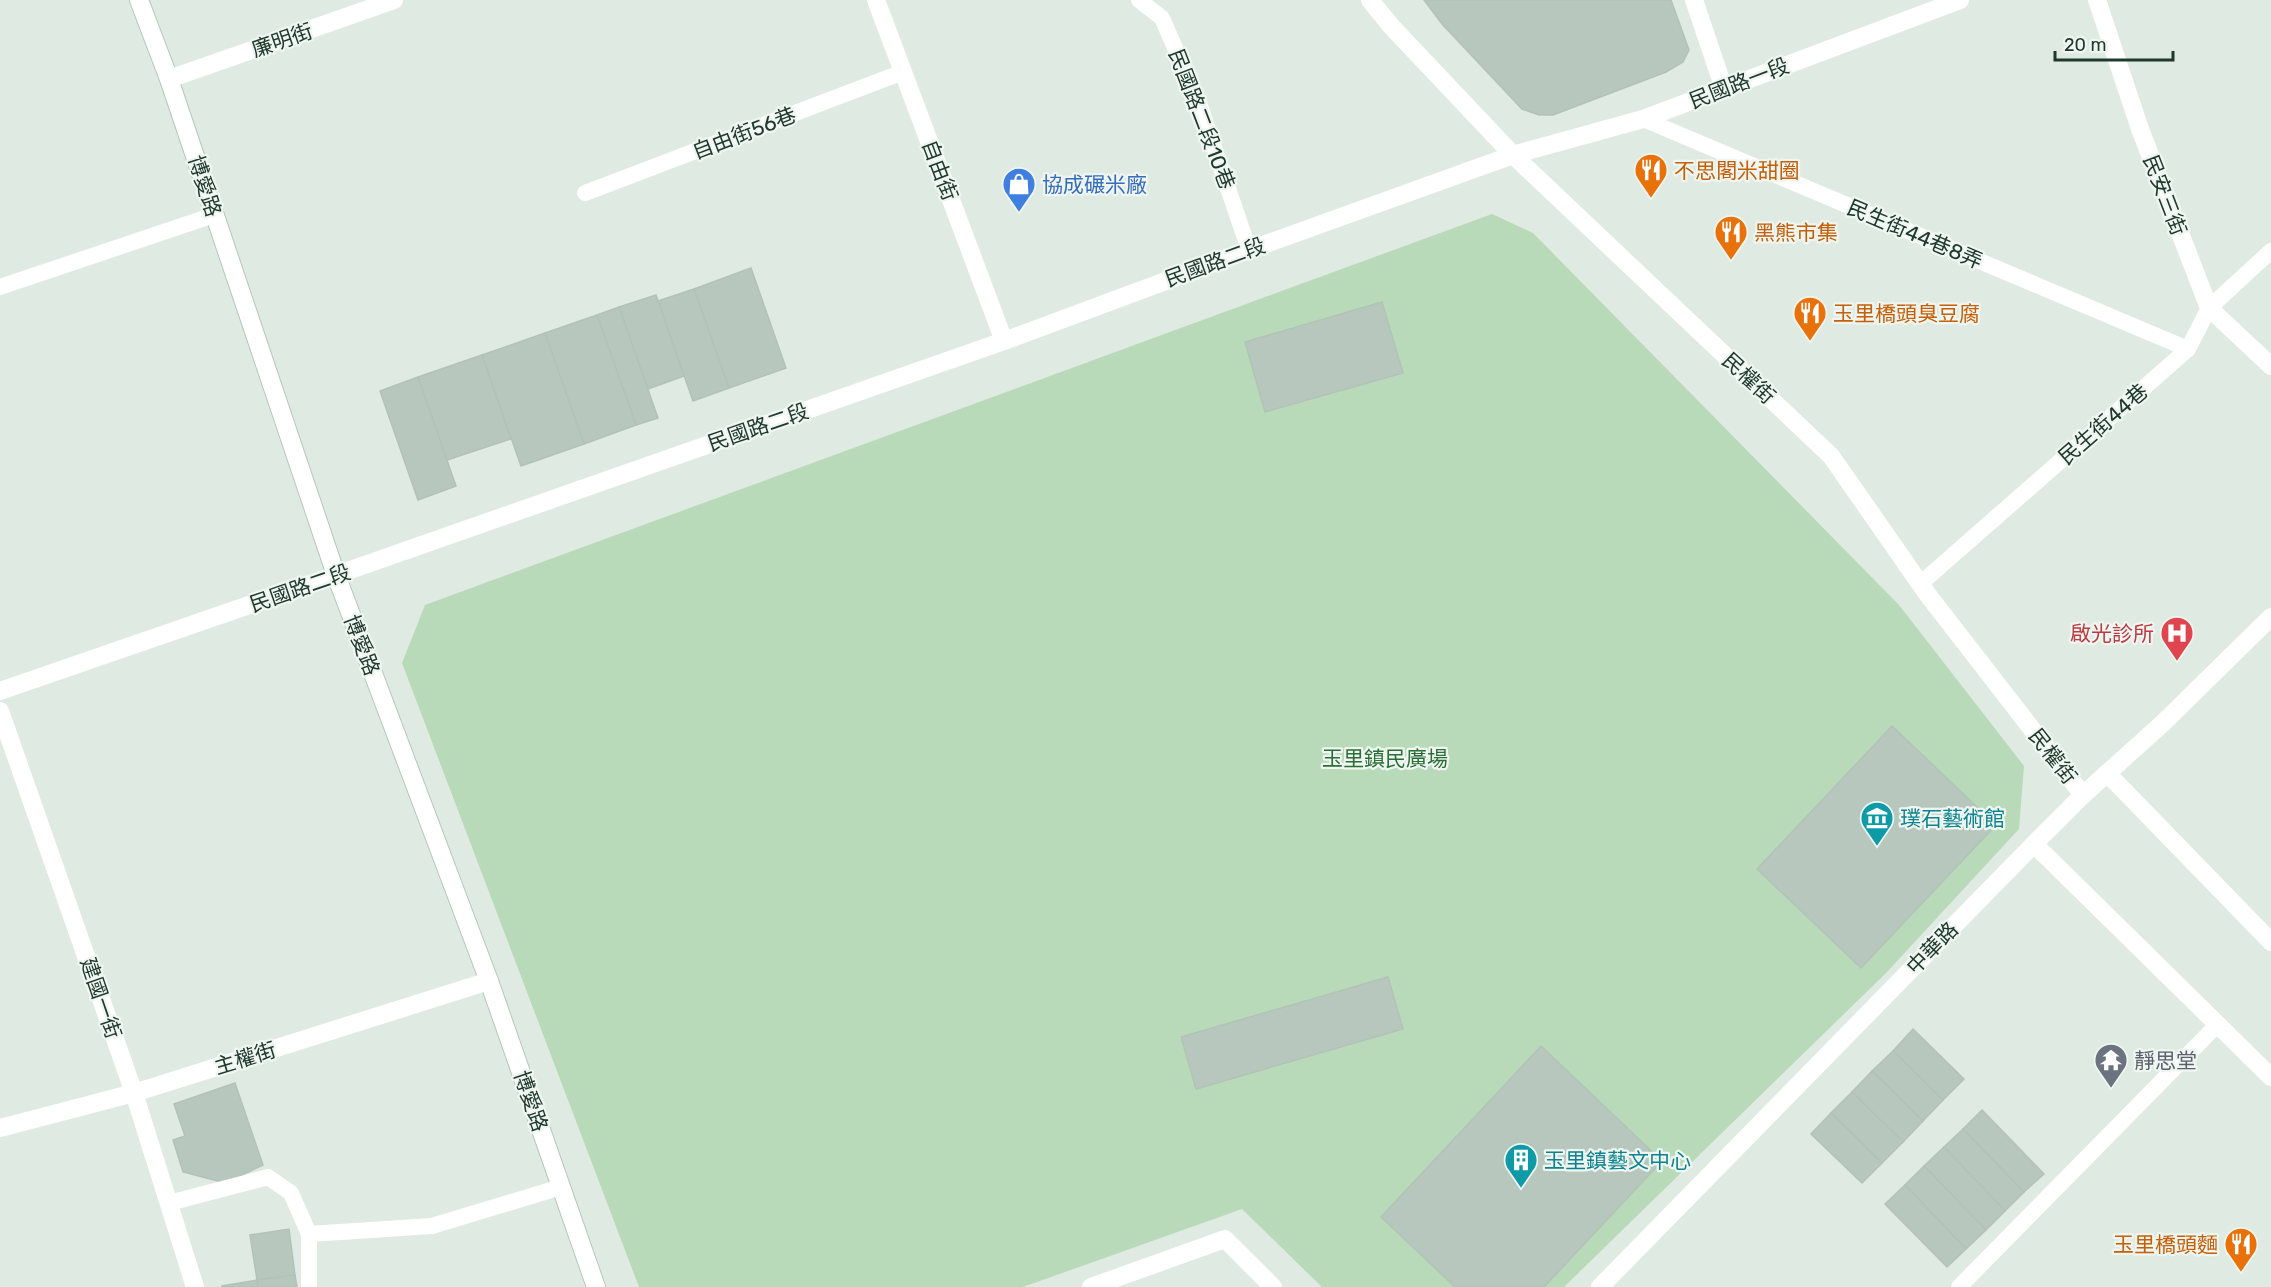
<svg xmlns="http://www.w3.org/2000/svg" width="2271" height="1287" viewBox="0 0 2271 1287" font-family="Rubik,'Noto Sans TC',sans-serif">
<style>
.green{fill:#b8dab9}
.building{fill:#b7c7bd;stroke:#b1c3b8;stroke-width:1.5}
.lines{fill:none;stroke-linecap:round;stroke-linejoin:round}
.secondary-casing{stroke:#b2c9bc;stroke-width:20}
.lane{stroke:#fff;stroke-width:16}
.street{stroke:#fff;stroke-width:18}
.secondary{stroke:#fff;stroke-width:18}
.labels{text-anchor:middle;dominant-baseline:central;stroke-width:4.5;stroke-linejoin:round;paint-order:stroke}
.street-label{font-size:21px;fill:#20392d;stroke:#eff6f1}
.food-label{font-size:21px;fill:#c56008;stroke:#eff6f1;text-anchor:start}
.shop-label{font-size:21px;fill:#366cbe;stroke:#eff6f1;text-anchor:start}
.health-label{font-size:21px;fill:#be3a42;stroke:#eff6f1;text-anchor:end}
.park-label{font-size:21px;fill:#2c6e37;stroke:#eff6f1}
.culture-label{font-size:21px;fill:#0d838f;stroke:#eff6f1;text-anchor:start}
.worship-label{font-size:21px;fill:#5b616d;stroke:#eff6f1;text-anchor:start}
</style>
<rect width="100%" height="100%" fill="#dfeae2"/>
<polygon class="green" points="1492,214 1533,233 1899,605 2024,766 2019,829 1887,972 1564,1287 1322,1287 1242,1209 1023,1287 639,1287 402,663 425,605"/>
<g class="building">
<polygon points="1424,0 1671,0 1689,50 1683,62 1666,72 1553,115 1539,115 1522,109 1442,24"/>
<polygon points="751,268 786,368 729,388 694,289"/>
<polygon points="694,289 729,388 693,401 658,301"/>
<polygon points="656,295 684,376 648,389 619,307"/>
<polygon points="1382,302 1403,373 1265,412 1245,342"/>
<polygon points="619,307 658,418 636,425 597,315"/>
<polygon points="597,315 636,425 584,444 545,333"/>
<polygon points="545,333 584,444 521,466 482,355"/>
<polygon points="482,355 511,439 447,460 418,377"/>
<polygon points="418,377 456,486 418,500 380,391"/>
<polygon points="1892,726 1996,825 1861,968 1757,869"/>
<polygon points="1388,977 1403,1029 1196,1089 1181,1037"/>
<polygon points="1913,1029 1964,1079 1943,1100 1893,1051"/>
<polygon points="1541,1046 1662,1161 1544,1287 1455,1287 1381,1217"/>
<polygon points="1893,1051 1943,1100 1923,1121 1872,1071"/>
<polygon points="1872,1071 1923,1121 1903,1142 1852,1092"/>
<polygon points="235,1083 263,1165 225,1183 183,1172 173,1140 185,1136 174,1104"/>
<polygon points="1852,1092 1903,1142 1882,1163 1831,1113"/>
<polygon points="1982,1110 2044,1174 2024,1192 1963,1129"/>
<polygon points="1831,1113 1882,1163 1862,1183 1811,1134"/>
<polygon points="1963,1129 2024,1192 2005,1211 1944,1147"/>
<polygon points="1944,1147 2005,1211 1986,1230 1924,1166"/>
<polygon points="1924,1166 1986,1230 1966,1249 1905,1185"/>
<polygon points="1905,1185 1966,1249 1947,1267 1885,1204"/>
<polygon points="289,1229 295,1275 257,1280 250,1235"/>
<polygon points="295,1275 297,1287 258,1287 257,1280"/>
<polygon points="257,1280 258,1287 222,1287 222,1286"/>
</g>
<g class="lines">
<g class="secondary-casing">
<polyline id="secondary" points="139,0 169,79 336,575 489,981 596,1287"/>
</g>
<g class="lane">
<polyline points="1139,0 1162,18 1199,103 1249,250"/>
<polyline points="1643,119 2188,349"/>
<polyline points="585,193 903,72"/>
<polyline points="0,287 214,215"/>
<polyline points="1920,584 2188,349 2209,308 2271,251"/>
<polyline points="169,1203 268,1177 291,1193 309,1234 432,1226 561,1187"/>
<polyline points="309,1234 309,1287"/>
<polyline points="1959,1287 2218,1024"/>
</g>
<g class="street">
<polyline points="876,0 1004,341"/>
<polyline points="1370,0 1391,26 1513,155 1831,456 1928,595 2083,795"/>
<polyline points="1694,0 1724,89"/>
<polyline points="2097,0 2140,129 2209,308 2271,366"/>
<polyline points="169,79 394,0"/>
<polyline points="0,691 336,575 1004,341 1249,250 1513,155 1643,119 1960,0"/>
<polyline points="0,711 134,1093 195,1287"/>
<polyline points="2107,773 2271,942"/>
<polyline points="2034,844 2271,1077"/>
<polyline points="0,1128 134,1093 489,981"/>
<polyline points="1091,1287 1225,1239 1273,1287"/>
<polyline points="1600,1287 2034,844 2083,795 2163,723 2271,617"/>
</g>
<use href="#secondary" class="secondary"/>
</g>
<defs>
<g id="restaurant-pin" transform="scale(1.725)"><path d="M0 17L-7.5 6A9.5 9.5 0 1 1 7.5 6Z" fill="#e8710a" stroke="#eff6f1"/><path d="M-5-6h1v4h1v-4h1v4h1v-4h1v5L-1.5 .5V6h-2V.5L-5-1ZM5-6V6H3V1.5H1.5Q1.5-4 5-6Z" fill="#fff"/></g>
<g id="shop-pin" transform="scale(1.725)"><path d="M0 17L-7.5 6A9.5 9.5 0 1 1 7.5 6Z" fill="#3f7fe0" stroke="#eff6f1"/><path d="M-5-2.5h2.3a2.7 3.5 0 0 1 5.4 0H5L5.5 6h-11ZM-1.5-2.5h3a1.5 2.3 0 0 0-3 0Z" fill="#fff"/></g>
<g id="hospital-pin" transform="scale(1.725)"><path d="M0 17L-7.5 6A9.5 9.5 0 1 1 7.5 6Z" fill="#e0444e" stroke="#eff6f1"/><path d="M-5-5h3v3.5h4V-5h3V5h-3V1.5h-4V5h-3Z" fill="#fff"/></g>
<g id="museum-pin" transform="scale(1.725)"><path d="M0 17L-7.5 6A9.5 9.5 0 1 1 7.5 6Z" fill="#0f9aa8" stroke="#eff6f1"/><path d="M0-6L6-3V-2H-6V-3ZM-5-1h2V3h-2ZM-1-1h2V3h-2ZM3-1h2V3H3ZM-6 4H6V6H-6Z" fill="#fff"/></g>
<g id="temple-pin" transform="scale(1.725)"><path d="M0 17L-7.5 6A9.5 9.5 0 1 1 7.5 6Z" fill="#6b7280" stroke="#eff6f1"/><path d="M0-6L5-2H3V0L6.5 2.5H4V6H1.5V3h-3V6H-4V2.5H-6.5L-3 0V-2H-5Z" fill="#fff"/></g>
<g id="building-pin" transform="scale(1.725)"><path d="M0 17L-7.5 6A9.5 9.5 0 1 1 7.5 6Z" fill="#0f9aa8" stroke="#eff6f1"/><path d="M-4-6H4V6H1V3H-1V6H-4ZM-2.5-4.3h1.7v1.8h-1.7ZM.8-4.3h1.7v1.8H.8ZM-2.5-1h1.7V.8h-1.7ZM.8-1h1.7V.8H.8Z" fill="#fff"/></g>
</defs>
<g fill-rule="evenodd">
<use href="#restaurant-pin" x="1651" y="170"/>
<use href="#shop-pin" x="1019" y="184"/>
<use href="#restaurant-pin" x="1731" y="232"/>
<use href="#restaurant-pin" x="1810" y="313"/>
<use href="#hospital-pin" x="2177" y="633"/>
<use href="#museum-pin" x="1877" y="818"/>
<use href="#temple-pin" x="2111" y="1060"/>
<use href="#building-pin" x="1521" y="1160"/>
<use href="#restaurant-pin" x="2241" y="1244"/>
</g>
<g class="labels">
<g class="street-label">
<text transform="translate(282 40) rotate(-19)">廉明街</text>
<text transform="translate(1739 83) rotate(-21)">民國路一段</text>
<text transform="translate(1202 119) rotate(69)">民國路二段10巷</text>
<text transform="translate(744 133) rotate(-21)">自由街56巷</text>
<text transform="translate(940 170) rotate(69)">自由街</text>
<text transform="translate(205 186) rotate(72)">博愛路</text>
<text transform="translate(2165 195) rotate(69)">民安三街</text>
<text transform="translate(1915 234) rotate(23)">民生街44巷8弄</text>
<text transform="translate(1215 262) rotate(-20)">民國路二段</text>
<text transform="translate(1749 378) rotate(43)">民權街</text>
<text transform="translate(2103 424) rotate(-41)">民生街44巷</text>
<text transform="translate(758 427) rotate(-19)">民國路二段</text>
<text transform="translate(300 588) rotate(-19)">民國路二段</text>
<text transform="translate(362 645) rotate(69)">博愛路</text>
<text transform="translate(2053 756) rotate(52)">民權街</text>
<text transform="translate(1932 948) rotate(-46)">中華路</text>
<text transform="translate(101 998) rotate(71)">建國一街</text>
<text transform="translate(245 1058) rotate(-17)">主權街</text>
<text transform="translate(531 1101) rotate(71)">博愛路</text>
</g>
<g class="food-label">
<text x="1674" y="170">不思閣米甜圈</text>
<text x="1754" y="232">黑熊市集</text>
<text x="1833" y="313">玉里橋頭臭豆腐</text>
<text x="2218" y="1244" text-anchor="end">玉里橋頭麵</text>
</g>
<g class="shop-label">
<text x="1042" y="184">協成碾米廠</text>
</g>
<g class="health-label">
<text x="2154" y="633">啟光診所</text>
</g>
<g class="park-label">
<text x="1385" y="758">玉里鎮民廣場</text>
</g>
<g class="culture-label">
<text x="1900" y="818">璞石藝術館</text>
<text x="1544" y="1160">玉里鎮藝文中心</text>
</g>
<g class="worship-label">
<text x="2134" y="1060">靜思堂</text>
</g>
</g>
<path d="M2055 51v9h118v-9" fill="none" stroke="#20392d" stroke-width="3"/>
<text x="2064" y="51" font-size="18" fill="#20392d" stroke="#eff6f1" stroke-width="4.5" paint-order="stroke">20 m</text>
</svg>
